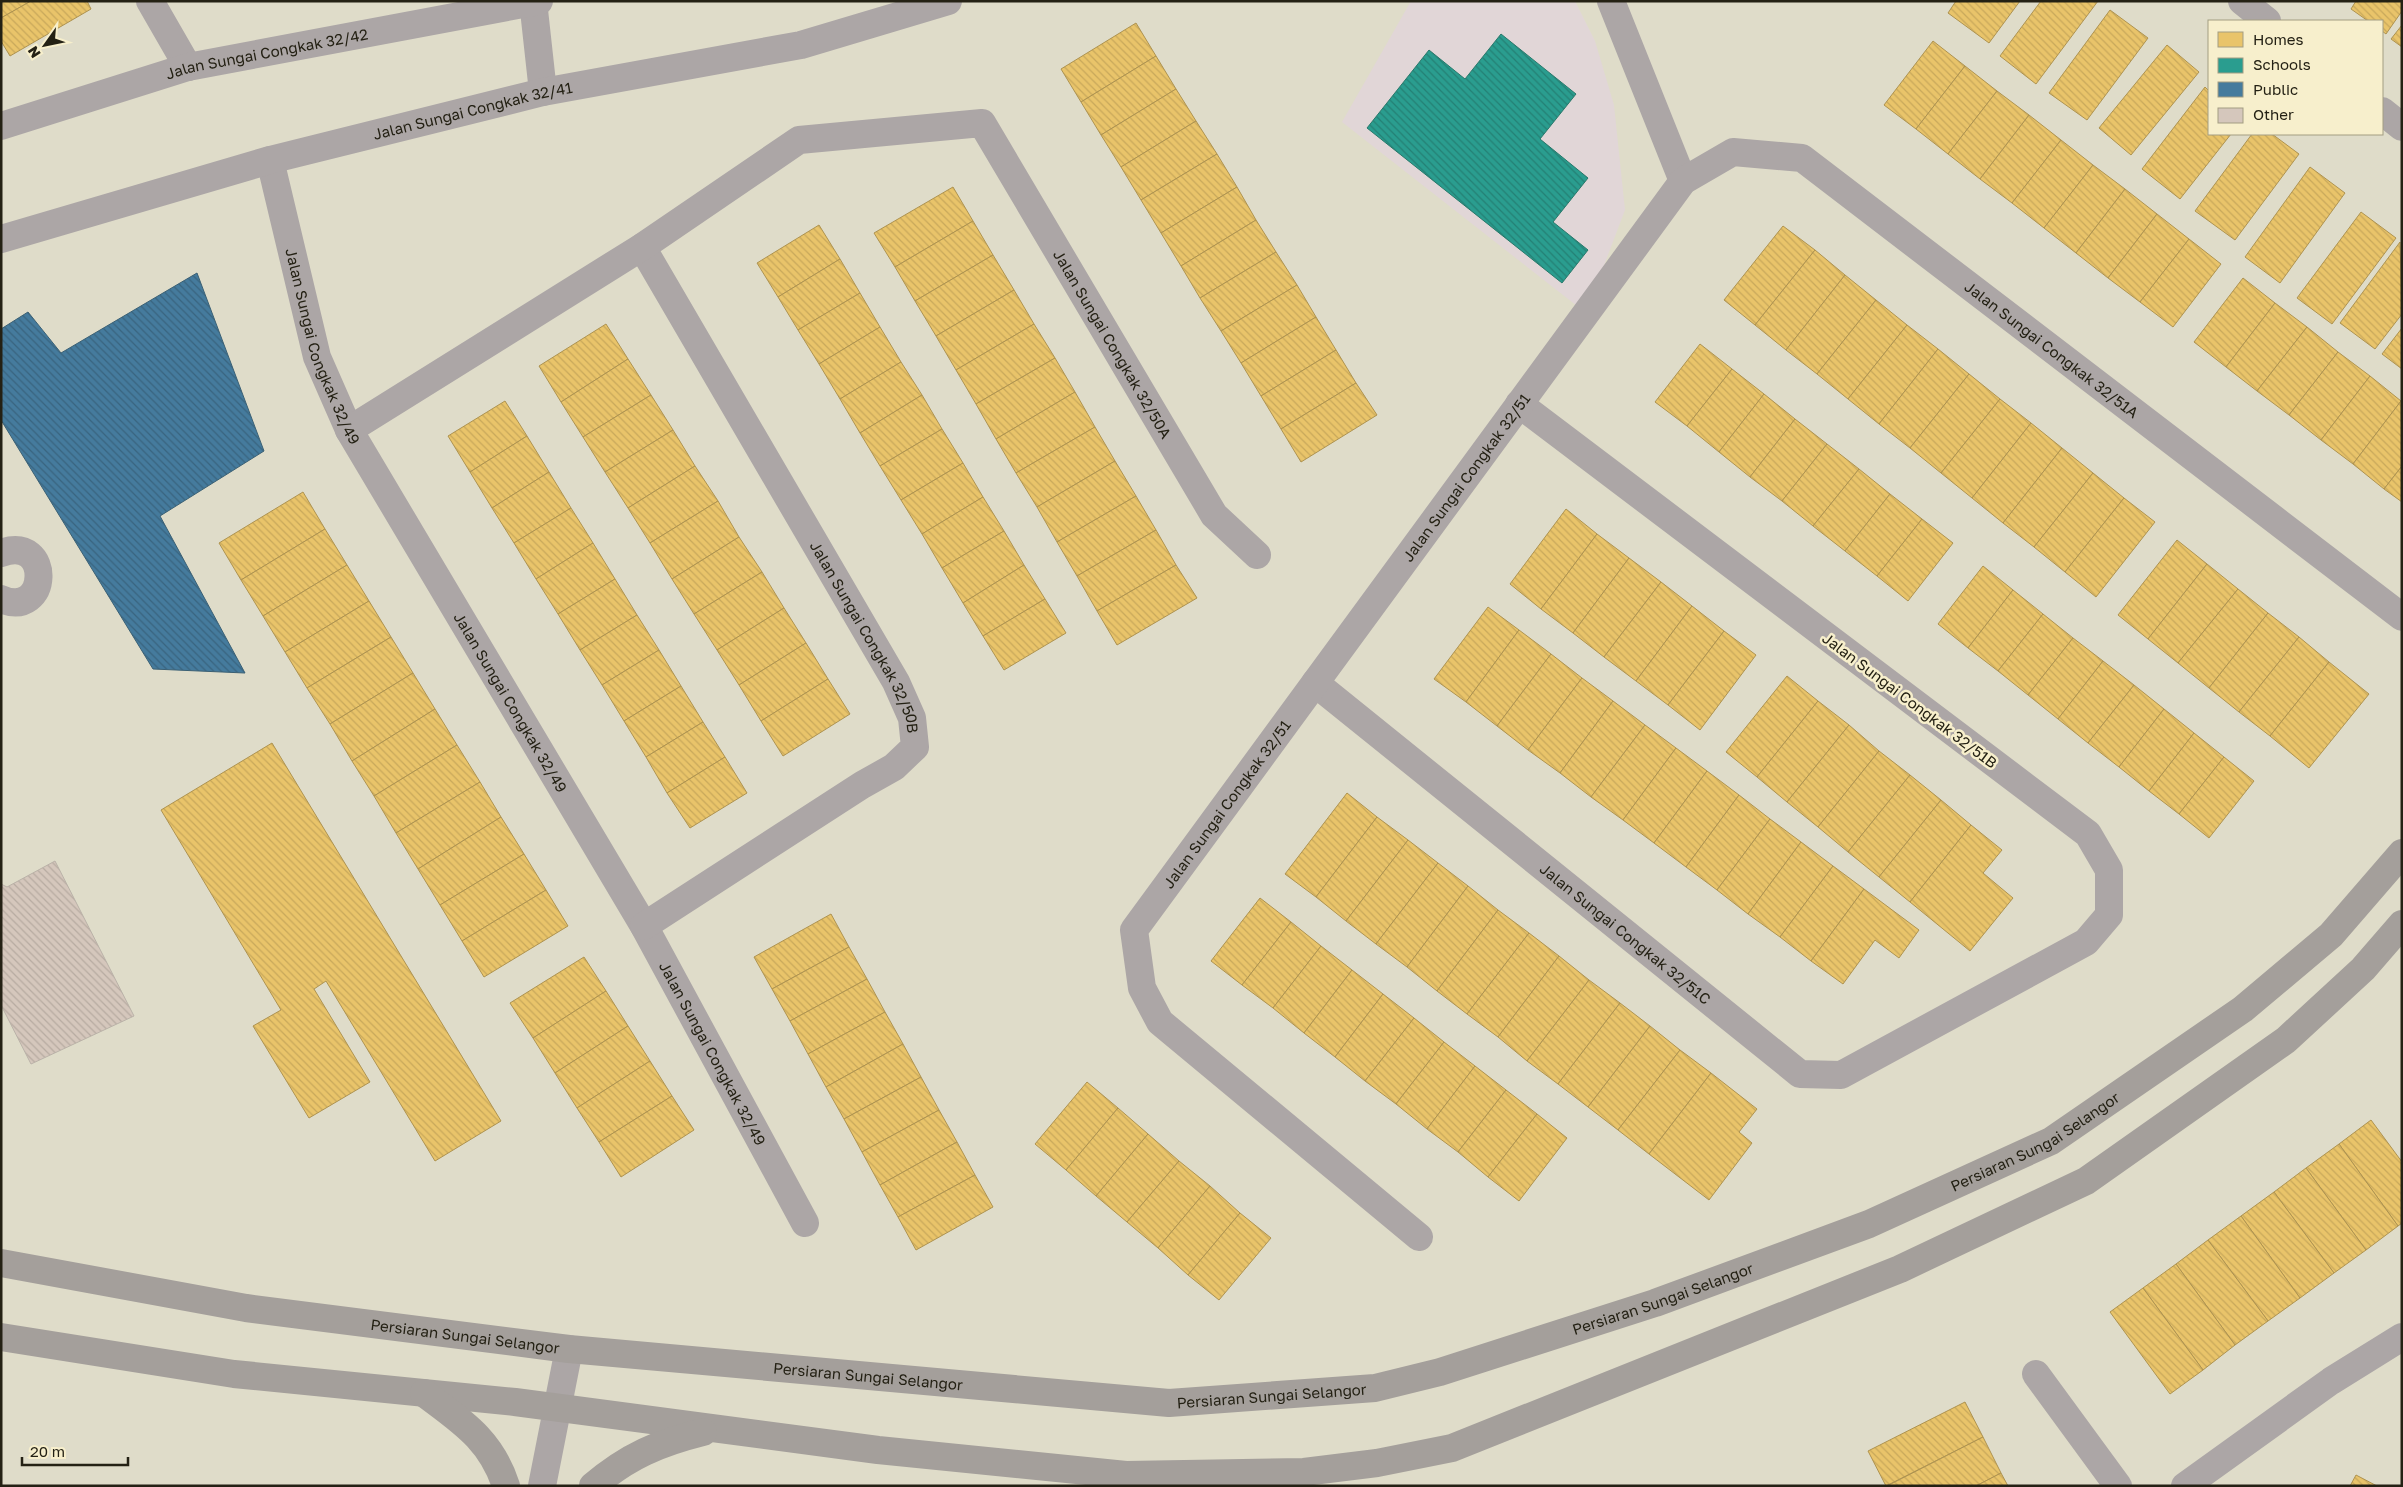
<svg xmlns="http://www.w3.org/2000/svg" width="2403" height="1487" viewBox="0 0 2403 1487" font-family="'Golos Text',sans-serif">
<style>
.education{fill:#e1d6d7}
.homes{fill:url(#homes-back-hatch);stroke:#ae9350}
.schools{fill:url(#schools-back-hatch);stroke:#28786a}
.public{fill:url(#public-back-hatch);stroke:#3b6074}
.building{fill:url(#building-back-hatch);stroke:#bab2a8}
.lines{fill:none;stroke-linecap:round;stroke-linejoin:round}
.minor{stroke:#aca6a6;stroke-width:28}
.major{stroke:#a49f9b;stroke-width:28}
.labels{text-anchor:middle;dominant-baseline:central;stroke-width:5;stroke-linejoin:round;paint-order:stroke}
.street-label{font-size:15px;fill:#242114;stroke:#f7efcc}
</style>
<defs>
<pattern id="homes-back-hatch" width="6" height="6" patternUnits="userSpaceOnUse" patternTransform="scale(1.25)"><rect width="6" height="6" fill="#e9c46a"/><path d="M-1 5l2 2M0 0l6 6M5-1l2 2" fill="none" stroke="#c8a85b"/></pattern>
<pattern id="schools-back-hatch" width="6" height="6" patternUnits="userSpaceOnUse" patternTransform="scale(1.25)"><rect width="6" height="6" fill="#2a9d8f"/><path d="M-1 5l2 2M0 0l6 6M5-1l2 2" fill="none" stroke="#248074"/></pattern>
<pattern id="public-back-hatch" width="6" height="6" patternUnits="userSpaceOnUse" patternTransform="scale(1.25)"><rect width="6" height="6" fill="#457b9d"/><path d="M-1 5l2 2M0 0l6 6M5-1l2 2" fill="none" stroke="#39647f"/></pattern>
<pattern id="building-back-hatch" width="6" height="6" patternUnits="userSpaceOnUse" patternTransform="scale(1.25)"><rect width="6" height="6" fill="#d5c7bc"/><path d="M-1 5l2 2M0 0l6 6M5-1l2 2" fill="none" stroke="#b7aba1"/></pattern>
</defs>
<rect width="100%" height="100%" fill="#dfdcc9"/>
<polygon class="education" points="1411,1 1575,1 1595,41 1614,105 1625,210 1586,313 1342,122"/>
<g class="homes">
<polygon points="1,1 31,1 1,18"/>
<polygon points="31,1 87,1 91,9 10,56 1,41 1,18"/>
<polygon points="1956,1 2020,1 1989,43 1948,13"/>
<polygon points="2041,1 2098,1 2036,84 2000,56"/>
<polygon points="2356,1 2402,1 2402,11 2386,34 2382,31 2382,21 2368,21 2351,9"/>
<polygon points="2110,10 2148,38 2087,120 2049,93"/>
<polygon points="1136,23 1156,56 1081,102 1061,69"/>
<polygon points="2402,25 2402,47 2391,39"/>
<polygon points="1933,41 1965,66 1916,129 1884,105"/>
<polygon points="2167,45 2199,72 2131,155 2099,128"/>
<polygon points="1156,56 1176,89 1101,135 1081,102"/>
<polygon points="1965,66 1997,91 1948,154 1916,129"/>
<polygon points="2205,87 2209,91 2209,134 2231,134 2180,199 2142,169"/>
<polygon points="1176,89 1196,121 1121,167 1101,135"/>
<polygon points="1997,91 2029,115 1980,179 1948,154"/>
<polygon points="2029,115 2061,140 2012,203 1980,179"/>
<polygon points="1196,121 1217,154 1141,200 1121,167"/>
<polygon points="2252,134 2272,134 2299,154 2235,240 2195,211"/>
<polygon points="2061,140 2093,165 2044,228 2012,203"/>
<polygon points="1217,154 1237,187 1161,233 1141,200"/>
<polygon points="2093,165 2125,189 2076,253 2044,228"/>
<polygon points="2310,167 2345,193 2280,283 2245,257"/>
<polygon points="953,187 973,221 895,267 874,233"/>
<polygon points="1237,187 1256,220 1181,266 1161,233"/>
<polygon points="2125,189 2157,214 2108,278 2076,253"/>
<polygon points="2361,212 2396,238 2332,324 2297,298"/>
<polygon points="2157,214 2189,239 2140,302 2108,278"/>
<polygon points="1256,220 1276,252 1200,298 1181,266"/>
<polygon points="973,221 993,255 915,301 895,267"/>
<polygon points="819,225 840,259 778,297 757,263"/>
<polygon points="1783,226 1815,250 1755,325 1724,300"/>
<polygon points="2189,239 2221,264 2173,327 2140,302"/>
<polygon points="2400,242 2402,314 2375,349 2340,323"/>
<polygon points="1815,250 1845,275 1786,350 1755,325"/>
<polygon points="1276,252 1297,285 1221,331 1200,298"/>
<polygon points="993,255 1014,290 936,336 915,301"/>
<polygon points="840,259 860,293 798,330 778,297"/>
<polygon points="1845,275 1876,300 1817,374 1786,350"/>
<polygon points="2243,278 2275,303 2226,367 2194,342"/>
<polygon points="1297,285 1316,317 1241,363 1221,331"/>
<polygon points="1014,290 1034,324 956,370 936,336"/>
<polygon points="860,293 880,327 819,364 798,330"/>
<polygon points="1876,300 1907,325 1848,399 1817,374"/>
<polygon points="2275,303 2307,327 2257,391 2226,367"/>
<polygon points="1316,317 1336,350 1261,396 1241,363"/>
<polygon points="606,324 628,359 561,402 539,366"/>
<polygon points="1034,324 1055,358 976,404 956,370"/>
<polygon points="1907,325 1938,349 1879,424 1848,399"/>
<polygon points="880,327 901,362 840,399 819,364"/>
<polygon points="2307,327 2338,352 2289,415 2257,391"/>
<polygon points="2402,328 2402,369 2382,354"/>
<polygon points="1700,344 1732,369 1687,426 1655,402"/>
<polygon points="1938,349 1969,374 1910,448 1879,424"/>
<polygon points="1336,350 1356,383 1281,429 1261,396"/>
<polygon points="2338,352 2370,376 2321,440 2289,415"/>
<polygon points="1055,358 1075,392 996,439 976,404"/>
<polygon points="628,359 651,395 583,437 561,402"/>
<polygon points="901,362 922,395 860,433 840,399"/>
<polygon points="1732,369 1764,394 1719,452 1687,426"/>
<polygon points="1969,374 2000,399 1941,473 1910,448"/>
<polygon points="2370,376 2401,401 2353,464 2321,440"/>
<polygon points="1356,383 1377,415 1301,462 1281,429"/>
<polygon points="1075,392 1095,427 1016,473 996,439"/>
<polygon points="1764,394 1795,419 1750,477 1719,452"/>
<polygon points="651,395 673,430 605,472 583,437"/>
<polygon points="922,395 942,429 880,466 860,433"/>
<polygon points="2000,399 2031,423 1972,498 1941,473"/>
<polygon points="505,401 527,436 470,472 448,436"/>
<polygon points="2401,401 2402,466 2384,489 2353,464"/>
<polygon points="1795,419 1827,444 1782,501 1750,477"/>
<polygon points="2031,423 2062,448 2003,523 1972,498"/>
<polygon points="1095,427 1115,461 1037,507 1016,473"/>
<polygon points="942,429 963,463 901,500 880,466"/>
<polygon points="673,430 695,466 628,508 605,472"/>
<polygon points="527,436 549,472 492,508 470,472"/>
<polygon points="1827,444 1859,469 1813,526 1782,501"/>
<polygon points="2062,448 2093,473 2034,547 2003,523"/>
<polygon points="1115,461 1136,496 1057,542 1037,507"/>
<polygon points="963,463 983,497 922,534 901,500"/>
<polygon points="695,466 718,501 650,543 628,508"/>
<polygon points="2402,466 2402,502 2384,489"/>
<polygon points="1859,469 1890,494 1845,551 1813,526"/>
<polygon points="549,472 571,508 514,543 492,508"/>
<polygon points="2093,473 2124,498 2065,572 2034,547"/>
<polygon points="303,492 325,529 241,580 219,543"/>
<polygon points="1890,494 1922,519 1877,576 1845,551"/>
<polygon points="1136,496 1156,530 1077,576 1057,542"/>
<polygon points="983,497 1004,531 942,568 922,534"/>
<polygon points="2124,498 2155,522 2096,597 2065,572"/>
<polygon points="718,501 739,537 672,579 650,543"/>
<polygon points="571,508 593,543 536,579 514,543"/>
<polygon points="1566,509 1597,534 1541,609 1510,584"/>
<polygon points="1922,519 1953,543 1908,601 1877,576"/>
<polygon points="325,529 347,565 263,616 241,580"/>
<polygon points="1156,530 1176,565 1097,611 1077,576"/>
<polygon points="1004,531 1024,565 963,603 942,568"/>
<polygon points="1597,534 1629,558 1573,633 1541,609"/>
<polygon points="739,537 762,572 694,614 672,579"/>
<polygon points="2177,540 2207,564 2148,639 2118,615"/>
<polygon points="593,543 615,579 558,614 536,579"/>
<polygon points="1629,558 1661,582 1604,657 1573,633"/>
<polygon points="2207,564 2238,589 2178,663 2148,639"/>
<polygon points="347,565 369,601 285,652 263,616"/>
<polygon points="1024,565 1045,599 983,636 963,603"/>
<polygon points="1176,565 1197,598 1117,645 1097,611"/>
<polygon points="1983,566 2013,590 1968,648 1938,624"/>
<polygon points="762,572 784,608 717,650 694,614"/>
<polygon points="615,579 637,615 580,650 558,614"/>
<polygon points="1661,582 1692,606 1636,681 1604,657"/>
<polygon points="2238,589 2268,613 2209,688 2178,663"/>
<polygon points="2013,590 2043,614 1998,671 1968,648"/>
<polygon points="1045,599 1066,633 1004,670 983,636"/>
<polygon points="369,601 391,637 307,688 285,652"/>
<polygon points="1692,606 1724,631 1668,705 1636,681"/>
<polygon points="1488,607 1519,630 1466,702 1434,679"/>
<polygon points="784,608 806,643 739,685 717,650"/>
<polygon points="2268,613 2299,637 2239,712 2209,688"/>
<polygon points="2043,614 2073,638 2028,695 1998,671"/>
<polygon points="637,615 659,650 602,685 580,650"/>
<polygon points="1519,630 1551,654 1497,726 1466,702"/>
<polygon points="1724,631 1756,655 1700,730 1668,705"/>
<polygon points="391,637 413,673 330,724 307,688"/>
<polygon points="2299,637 2329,662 2270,736 2239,712"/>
<polygon points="2073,638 2103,661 2058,719 2028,695"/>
<polygon points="806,643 828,679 761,721 739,685"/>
<polygon points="659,650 681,686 624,721 602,685"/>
<polygon points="1551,654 1582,678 1528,750 1497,726"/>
<polygon points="2103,661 2134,685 2088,743 2058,719"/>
<polygon points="2329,662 2369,694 2309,768 2270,736"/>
<polygon points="413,673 435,709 352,761 330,724"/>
<polygon points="1787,676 1818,701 1757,777 1726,752"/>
<polygon points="1582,678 1613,701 1560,773 1528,750"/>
<polygon points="828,679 850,714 783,756 761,721"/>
<polygon points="2134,685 2164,709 2119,767 2088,743"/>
<polygon points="681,686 703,722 646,757 624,721"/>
<polygon points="1613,701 1645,725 1591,797 1560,773"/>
<polygon points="1818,701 1849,725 1787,802 1757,777"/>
<polygon points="435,709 457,745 374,796 352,761"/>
<polygon points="2164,709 2194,733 2149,791 2119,767"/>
<polygon points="703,722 725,757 667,793 646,757"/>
<polygon points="1645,725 1676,748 1623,820 1591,797"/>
<polygon points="1849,725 1879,751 1818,827 1787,802"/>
<polygon points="2194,733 2224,757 2179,814 2149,791"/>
<polygon points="272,743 501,1121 435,1161 326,981 314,989 370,1082 309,1118 253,1026 281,1010 161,810"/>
<polygon points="457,745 480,782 396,833 374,796"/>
<polygon points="1676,748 1707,771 1654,843 1623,820"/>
<polygon points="1879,751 1910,775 1848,852 1818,827"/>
<polygon points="725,757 747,793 690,828 667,793"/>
<polygon points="2224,757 2254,781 2209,838 2179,814"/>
<polygon points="1707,771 1739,795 1686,867 1654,843"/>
<polygon points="1910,775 1941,800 1879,877 1848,852"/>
<polygon points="480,782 501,817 418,869 396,833"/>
<polygon points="1347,793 1377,817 1316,897 1285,874"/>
<polygon points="1739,795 1770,819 1717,890 1686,867"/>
<polygon points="1941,800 1971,825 1910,902 1879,877"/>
<polygon points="501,817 524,854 440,905 418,869"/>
<polygon points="1377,817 1408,840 1346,921 1316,897"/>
<polygon points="1770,819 1801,842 1748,914 1717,890"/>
<polygon points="1971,825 2002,850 1983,873 2013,898 1970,951 1910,902"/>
<polygon points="1408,840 1438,863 1376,944 1346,921"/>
<polygon points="1801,842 1833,866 1780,937 1748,914"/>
<polygon points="524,854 546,890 462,941 440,905"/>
<polygon points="1438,863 1468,886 1407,967 1376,944"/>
<polygon points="1833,866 1864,889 1811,961 1780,937"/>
<polygon points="1468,886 1498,910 1437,991 1407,967"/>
<polygon points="1864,889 1919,930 1899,958 1875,940 1843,984 1811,961"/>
<polygon points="546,890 568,926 484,977 462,941"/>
<polygon points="1260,898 1291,922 1242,985 1211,961"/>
<polygon points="1498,910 1529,933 1467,1014 1437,991"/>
<polygon points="831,914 849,947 772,989 754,957"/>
<polygon points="1291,922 1321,946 1273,1008 1242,985"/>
<polygon points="1529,933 1559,956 1498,1037 1467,1014"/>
<polygon points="1321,946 1352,970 1304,1033 1273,1008"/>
<polygon points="849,947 867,979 790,1021 772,989"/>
<polygon points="1559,956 1589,980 1527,1061 1498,1037"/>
<polygon points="584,957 606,991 533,1038 510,1003"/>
<polygon points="1352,970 1383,994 1335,1057 1304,1033"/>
<polygon points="867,979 885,1012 808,1054 790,1021"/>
<polygon points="1589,980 1620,1003 1558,1084 1527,1061"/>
<polygon points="606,991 628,1026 555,1073 533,1038"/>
<polygon points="1383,994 1414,1018 1365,1081 1335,1057"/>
<polygon points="1620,1003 1650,1026 1588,1107 1558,1084"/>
<polygon points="885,1012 903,1044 826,1087 808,1054"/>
<polygon points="1414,1018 1444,1042 1396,1104 1365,1081"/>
<polygon points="628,1026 650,1061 577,1108 555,1073"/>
<polygon points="1650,1026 1680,1050 1618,1130 1588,1107"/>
<polygon points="1444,1042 1475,1066 1427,1129 1396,1104"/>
<polygon points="903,1044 921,1077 844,1119 826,1087"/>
<polygon points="1680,1050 1711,1073 1649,1154 1618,1130"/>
<polygon points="650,1061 672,1096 599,1142 577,1108"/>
<polygon points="1475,1066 1506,1090 1458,1152 1427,1129"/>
<polygon points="1711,1073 1757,1109 1739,1132 1752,1143 1709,1200 1649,1154"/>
<polygon points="921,1077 939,1110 862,1152 844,1119"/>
<polygon points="1087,1082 1118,1108 1066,1170 1035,1144"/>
<polygon points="1506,1090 1537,1114 1488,1177 1458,1152"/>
<polygon points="672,1096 694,1130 621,1177 599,1142"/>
<polygon points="1118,1108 1148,1134 1096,1196 1066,1170"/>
<polygon points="939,1110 957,1142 880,1185 862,1152"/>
<polygon points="1537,1114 1567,1138 1519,1201 1488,1177"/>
<polygon points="2371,1120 2402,1162 2402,1223 2398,1226 2339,1144"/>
<polygon points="1148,1134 1179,1161 1127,1222 1096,1196"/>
<polygon points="957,1142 975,1175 898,1217 880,1185"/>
<polygon points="2339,1144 2398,1226 2366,1250 2306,1168"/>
<polygon points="1179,1161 1210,1186 1158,1248 1127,1222"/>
<polygon points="2306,1168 2366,1250 2334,1273 2274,1192"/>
<polygon points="975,1175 993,1207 916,1250 898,1217"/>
<polygon points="1210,1186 1240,1213 1188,1275 1158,1248"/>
<polygon points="2274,1192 2334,1273 2300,1298 2241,1216"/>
<polygon points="1240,1213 1271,1238 1219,1300 1188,1275"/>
<polygon points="2241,1216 2300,1298 2268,1321 2208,1240"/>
<polygon points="2208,1240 2268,1321 2235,1345 2176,1264"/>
<polygon points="2176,1264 2235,1345 2203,1370 2143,1288"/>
<polygon points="2143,1288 2203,1370 2170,1394 2110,1312"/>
<polygon points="1965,1402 1983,1437 1886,1486 1868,1451"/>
<polygon points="1983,1437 2001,1473 1976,1486 1887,1486"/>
<polygon points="2001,1473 2008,1486 1976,1486"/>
<polygon points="2356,1475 2377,1486 2350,1486"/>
</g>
<polygon class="schools" points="1501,34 1576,94 1540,139 1588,178 1553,222 1588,250 1562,283 1367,128 1429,50 1465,79"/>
<polygon class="public" points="197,273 264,451 160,516 245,673 153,669 1,420 1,329 28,312 61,353"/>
<polygon class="building" points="55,861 134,1016 31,1064 1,1005 1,884 7,887"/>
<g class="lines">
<g class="minor">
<polyline points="150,1 188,67"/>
<polyline points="533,1 543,92"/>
<polyline points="1611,1 1683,181"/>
<polyline points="2242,1 2267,21"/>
<polyline points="2382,111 2402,127"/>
<path id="s1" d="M1 126 188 67 539 1"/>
<path id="s2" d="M270 160 317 357 349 430 644 926 805 1223"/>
<path id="s3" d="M1 239 270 160 543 92 801 45 948 1"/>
<path id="s4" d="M642 247 896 682 912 718 915 747 894 767 862 785 644 926"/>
<path id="s5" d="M349 430 642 247 799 140 982 123 1214 515 1257 555"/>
<path d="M1 553C53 534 49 620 1 599"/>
<path id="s6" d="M1315 683 1800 1074 1841 1075 2086 942 2109 915V870L2088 834 1519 404"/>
<path id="s7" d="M1419 1237 1160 1022 1142 988 1134 930 1683 181 1733 152 1802 158 2402 617"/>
<polyline points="2036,1374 2118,1486"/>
<polyline points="542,1486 569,1349"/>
<polyline points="2185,1486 2331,1381 2402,1337"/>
</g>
<g class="major">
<path id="s8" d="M1 1263 246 1308 569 1349 1169 1403 1375 1388 1440 1372 1655 1303 1869 1224 2051 1141 2243 1009 2331 935 2402 853"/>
<polyline points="1,1337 234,1374 515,1402 878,1450 1126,1475 1304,1472 1377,1463 1452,1448 1900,1269 2086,1181 2286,1040 2363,969 2402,924"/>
<path d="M424 1393C461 1421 491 1439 506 1486"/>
<path d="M593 1486C628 1456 659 1443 703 1432"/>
</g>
</g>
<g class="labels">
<g class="street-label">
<text stroke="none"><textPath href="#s1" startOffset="276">Jalan Sungai Congkak 32/42</textPath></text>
<text stroke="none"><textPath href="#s3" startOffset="489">Jalan Sungai Congkak 32/41</textPath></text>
<text stroke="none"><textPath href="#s5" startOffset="976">Jalan Sungai Congkak 32/50A</textPath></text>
<text stroke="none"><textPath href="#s2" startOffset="194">Jalan Sungai Congkak 32/49</textPath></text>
<text stroke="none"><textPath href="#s7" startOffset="1804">Jalan Sungai Congkak 32/51A</textPath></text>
<text stroke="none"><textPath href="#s7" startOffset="995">Jalan Sungai Congkak 32/51</textPath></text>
<text stroke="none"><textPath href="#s4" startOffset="450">Jalan Sungai Congkak 32/50B</textPath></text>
<text transform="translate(1910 700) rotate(37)">Jalan Sungai Congkak 32/51B</text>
<text stroke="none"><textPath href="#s2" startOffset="599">Jalan Sungai Congkak 32/49</textPath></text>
<text stroke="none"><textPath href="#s7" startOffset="590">Jalan Sungai Congkak 32/51</textPath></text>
<text stroke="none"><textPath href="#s6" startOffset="399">Jalan Sungai Congkak 32/51C</textPath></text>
<text stroke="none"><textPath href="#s2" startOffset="1004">Jalan Sungai Congkak 32/49</textPath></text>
<text stroke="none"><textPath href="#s8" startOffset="2090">Persiaran Sungai Selangor</textPath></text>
<text stroke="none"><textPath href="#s8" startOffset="1685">Persiaran Sungai Selangor</textPath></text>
<text stroke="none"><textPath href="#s8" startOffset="470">Persiaran Sungai Selangor</textPath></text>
<text stroke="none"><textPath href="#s8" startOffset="875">Persiaran Sungai Selangor</textPath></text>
<text stroke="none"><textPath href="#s8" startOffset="1280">Persiaran Sungai Selangor</textPath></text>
</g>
</g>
<rect width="2403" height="1487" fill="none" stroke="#242114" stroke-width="5"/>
<rect x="2208" y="20" width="175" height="115" fill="#f7efcc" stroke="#a39d82"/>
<rect x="2218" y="32" width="25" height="15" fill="#e9c46a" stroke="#a39d82"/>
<text x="2253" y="45" font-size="15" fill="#242114">Homes</text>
<rect x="2218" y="58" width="25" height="15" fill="#2a9d8f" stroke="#a39d82"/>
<text x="2253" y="70" font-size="15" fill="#242114">Schools</text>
<rect x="2218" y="82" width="25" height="15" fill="#457b9d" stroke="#a39d82"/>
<text x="2253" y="95" font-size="15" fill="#242114">Public</text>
<rect x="2218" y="108" width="25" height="15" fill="#d5c7bc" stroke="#a39d82"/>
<text x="2253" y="120" font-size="15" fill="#242114">Other</text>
<g transform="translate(45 45) rotate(237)" stroke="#f7efcc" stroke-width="4" paint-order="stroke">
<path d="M0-4L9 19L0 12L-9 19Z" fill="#242114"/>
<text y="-8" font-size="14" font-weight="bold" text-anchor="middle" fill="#242114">N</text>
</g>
<path d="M22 1457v8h106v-8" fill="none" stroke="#242114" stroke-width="2.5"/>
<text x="30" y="1457" font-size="15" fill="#242114" stroke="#f7efcc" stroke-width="4" paint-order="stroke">20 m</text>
</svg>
